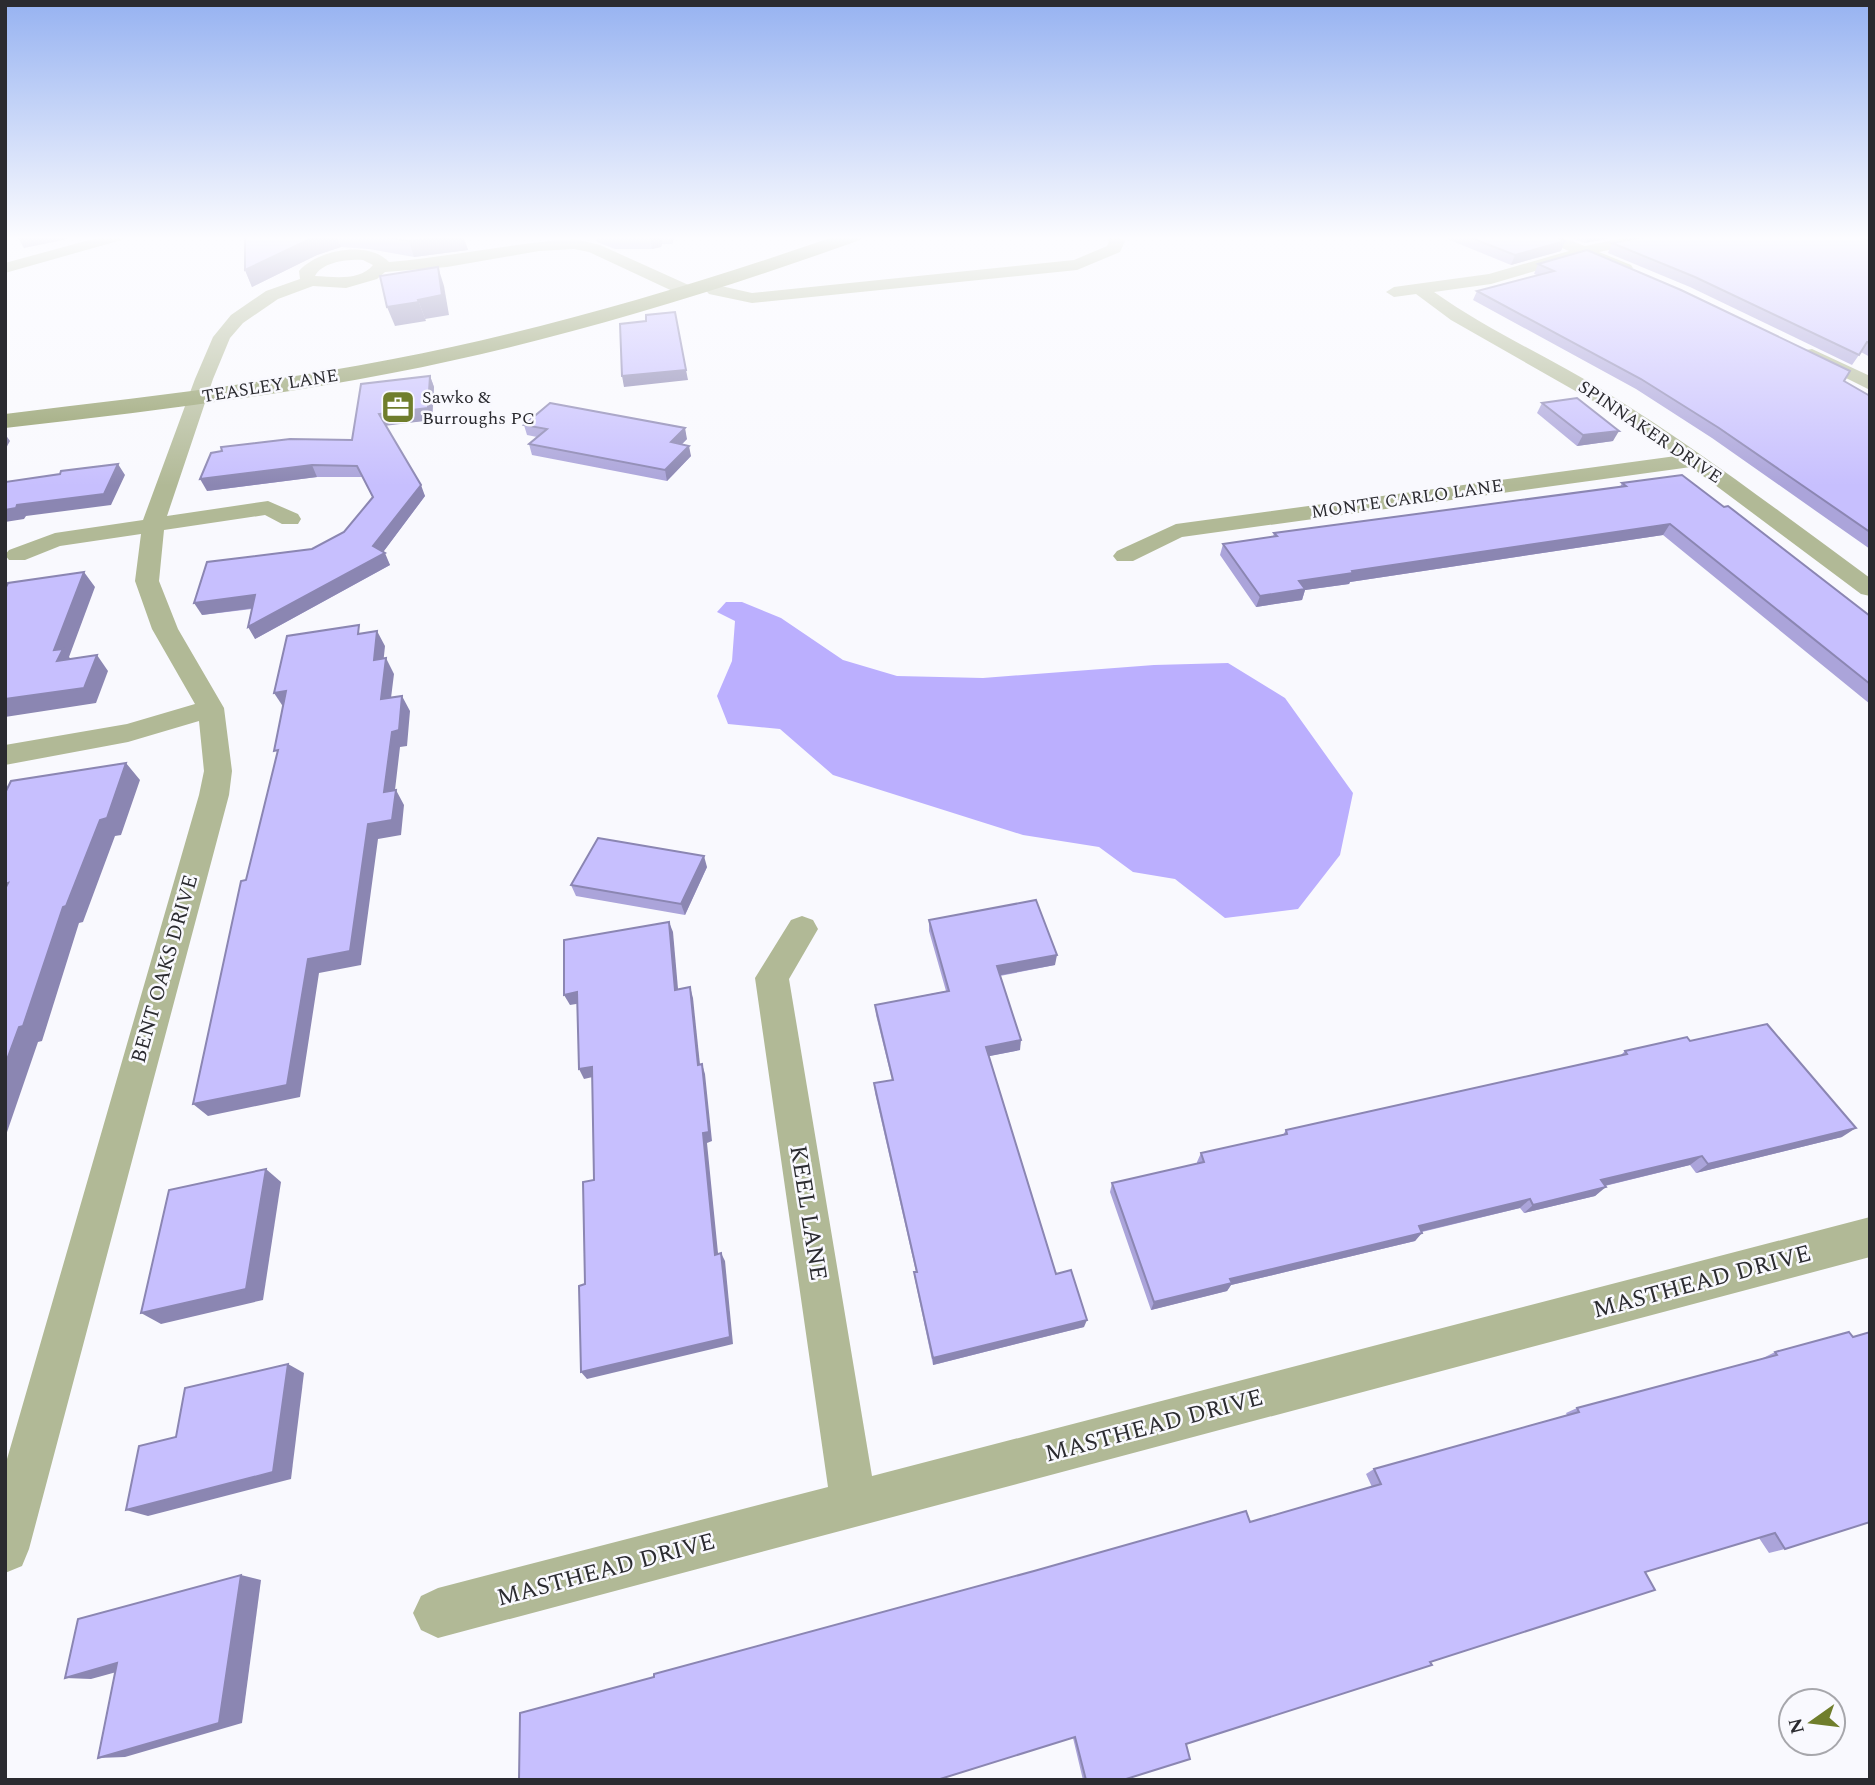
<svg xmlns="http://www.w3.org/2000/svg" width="1875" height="1785" viewBox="0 0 1875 1785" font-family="Spectral,serif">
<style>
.water{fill:#bbaffe}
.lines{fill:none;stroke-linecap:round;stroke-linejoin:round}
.street{fill:#b1b996;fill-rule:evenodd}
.secondary{fill:#8e9a64;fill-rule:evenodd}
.wall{fill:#aba4da}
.shaded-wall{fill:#8b86b2}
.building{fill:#c7bffe;stroke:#8b86b2;stroke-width:2}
.labels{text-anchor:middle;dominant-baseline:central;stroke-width:5;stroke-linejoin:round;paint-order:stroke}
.far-street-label{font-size:18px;fill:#2b2b30;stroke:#f9f9fe}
.far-poi-label{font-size:18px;fill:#2b2b30;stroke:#f9f9fe;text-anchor:start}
.street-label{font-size:21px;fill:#2b2b30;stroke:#f9f9fe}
.near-street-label{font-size:24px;fill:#2b2b30;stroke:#f9f9fe}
</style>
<rect width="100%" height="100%" fill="#f9f9fe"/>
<polygon class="water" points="726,602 742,602 781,618 843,660 897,676 983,678 1154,665 1228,663 1285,698 1353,793 1340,855 1298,909 1225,918 1175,879 1133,872 1099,847 1023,835 833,775 780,729 728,724 717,696 732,661 735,621 717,612"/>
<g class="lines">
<g class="street">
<polygon points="104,236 128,236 125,239 5,273 5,263"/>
<polygon points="1105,236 1122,238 1125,241 1120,252 1077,270 752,303 709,294 700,284 708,279 721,286 752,293 1074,260 1107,246 1109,242"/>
<path d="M1539 236H1559L1585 246 1632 236H1663L1660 239 1599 252 1631 265 1633 268 1625 273 1583 257 1491 284 1434 292C1489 331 1551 358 1609 394 1699 450 1784 515 1870 578V596L1861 594 1691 467 1182 537 1133 561H1117L1113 556 1117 551 1176 524 1676 456 1593 401 1451 320 1416 294 1394 297 1386 292 1394 287 1489 274 1569 251 1541 239Z"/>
<path d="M574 239 600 245 693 287 695 291 687 296 681 295 589 252 574 249 539 251 447 267 385 272 377 279 346 288 313 286 278 299 243 323 230 338 213 379 167 516 268 501 298 514 301 519 298 524H282L265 515 164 530 159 581 178 629 224 708 232 771 229 795 29 1549 22 1566 5 1573V1466L199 795 204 771 199 721 128 742 5 765V745L127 724 195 704 152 629 135 581 141 534 60 546 25 560H9L5 555 9 550 55 533 143 520 195 379 213 337 231 315 266 291 300 279 299 271C317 250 368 240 389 262 451 257 512 243 574 239ZM363 260 373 265C360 281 335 277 315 276 322 262 348 259 363 260Z"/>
<polygon points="1812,349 1870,376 1870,390 1806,358 1803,354 1806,350"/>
<polygon points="802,916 813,920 818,929 789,979 872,1476 1870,1217 1870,1257 438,1638 421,1630 413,1613 421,1596 438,1588 828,1487 755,978 791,920"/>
</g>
<path class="secondary" d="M836 236H862L860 240C707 295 552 342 392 373 264 398 135 413 5 428V414C135 398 265 384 393 359 544 330 691 286 836 236Z"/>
</g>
<g class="wall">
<polygon points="245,236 463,236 468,250 414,257 369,249 341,247 317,255 252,287 245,270"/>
<polygon points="596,236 675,236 672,244 662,244 661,247 652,249 615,249 597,242"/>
<polygon points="1440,236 1552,236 1565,241 1561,251 1511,265"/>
<polygon points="1565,236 1621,236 1585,243"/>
<polygon points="1870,241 1870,357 1861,352 1852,365 1690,287 1608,253 1612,243"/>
<polygon points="1538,264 1844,381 1870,396 1870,549 1712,438 1636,389 1473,300 1477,291 1537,275 1534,274"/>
<polygon points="430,376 434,387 432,420 386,425 425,496 383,552 390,565 255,639 252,609 202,615 312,549 344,532 373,498 362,477 317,477 207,491 352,440"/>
<polygon points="1542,403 1613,441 1577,446 1537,413"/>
<polygon points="524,425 687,439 682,444 691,456 667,481 532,455 529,444 537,437 527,435"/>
<polygon points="1622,483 1870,616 1870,704 1663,535 1350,582 1349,584 1305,590 1302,600 1256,607 1220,555 1223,544 1273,537 1274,533 1620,487"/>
<polygon points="707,867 685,915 576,896 571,885"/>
<polygon points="929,920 1055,965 1000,976 1020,1050 989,1056 1056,1274 1084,1327 933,1365 915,1280 914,1272 916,1272 875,1093 874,1083 892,1080 876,1015 875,1005 946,991 929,931"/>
<polygon points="1690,1041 1842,1137 1696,1173 1690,1165 1605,1186 1595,1196 1524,1213 1520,1208 1422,1232 1415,1241 1231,1285 1227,1291 1151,1310 1110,1192 1112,1183 1197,1164 1197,1162 1201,1153 1283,1135 1286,1130 1621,1055 1625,1051"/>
<polygon points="1849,1332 1785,1549 1769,1553 1759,1538 1645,1572 1430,1662 1186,1744 1123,1780 1083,1780 1073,1738 1250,1522 1372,1487 1366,1474 1374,1469 1567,1415 1566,1413 1577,1408 1761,1359 1775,1352"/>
</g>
<g class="shaded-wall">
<polygon points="31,236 67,236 68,239 24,248 18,238"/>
<polygon points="322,236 337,236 341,247 317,255 252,287 245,270 310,239"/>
<polygon points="449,236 463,236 468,250 414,257 409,241"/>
<polygon points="655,236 661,236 662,244 661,247 652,249 650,237"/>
<polygon points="670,236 675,236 672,244"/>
<polygon points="1589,236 1621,236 1585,243"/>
<polygon points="1565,241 1561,251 1511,265 1515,255"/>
<polygon points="438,267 444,286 449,315 425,319 418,300"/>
<polygon points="419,302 426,321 395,326 387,307"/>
<polygon points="686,370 688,380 624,387 622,376"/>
<polygon points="430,376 434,387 432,420 384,426 379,414"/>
<polygon points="685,428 687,439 673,453 671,442"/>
<polygon points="1619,431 1613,441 1577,446 1583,435"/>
<polygon points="5,434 10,441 5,450"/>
<polygon points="689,446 691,456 667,481 665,470"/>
<polygon points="118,464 125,475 111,505 26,516 24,519 5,522 5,510"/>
<polygon points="312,465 317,477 207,491 200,479"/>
<polygon points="421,485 425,496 381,555 385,553 390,565 255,639 248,627 373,546"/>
<polygon points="1670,524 1663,535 1350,582 1349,584 1305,590 1302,600 1256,607 1260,596 1299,581 1352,571"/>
<polygon points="84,572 95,587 69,657 75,664 57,661 54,650"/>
<polygon points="255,595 262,607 202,615 194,603"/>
<polygon points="377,631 385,646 382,675 374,660"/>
<polygon points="97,655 108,671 96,703 5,717 5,699"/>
<polygon points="386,658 394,674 389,714 381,699"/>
<polygon points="286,691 284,708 274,693"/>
<polygon points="402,696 410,711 407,746 400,747 393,807 384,792 392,732"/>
<polygon points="126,763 140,780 121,835 115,836 83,922 79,923 42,1041 38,1042 5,1138 5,1065 63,907 100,820"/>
<polygon points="396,790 404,805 401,835 378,839 361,965 319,973 300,1097 208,1116 193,1104 308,959 368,824"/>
<polygon points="704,856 707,867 685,915 681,904"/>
<polygon points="669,922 673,932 679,1000 675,990"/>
<polygon points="1057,955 1055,965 996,976 997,966"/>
<polygon points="690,987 693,998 701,1074 698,1065"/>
<polygon points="577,992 582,1003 570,1005 564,995"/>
<polygon points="1021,1040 1020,1050 985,1057 986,1047"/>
<polygon points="702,1064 705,1074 712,1141 707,1143 719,1263 715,1255 703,1133"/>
<polygon points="592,1067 597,1076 584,1079 579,1069"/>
<polygon points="1856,1128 1842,1137 1696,1173 1708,1164"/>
<polygon points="1702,1156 1690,1165 1591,1189 1601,1180"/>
<polygon points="266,1169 281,1182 263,1300 161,1324 141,1313"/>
<polygon points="1606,1187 1595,1196 1524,1213 1533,1205"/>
<polygon points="1530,1199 1520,1208 1411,1234 1419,1226"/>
<polygon points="1422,1233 1415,1241 1231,1285 1227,1291 1151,1310 1154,1302 1230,1279"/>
<polygon points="721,1253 725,1261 733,1344 587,1379 581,1372"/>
<polygon points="1087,1320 1084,1327 933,1365 933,1358"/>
<polygon points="288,1364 304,1373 291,1479 148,1516 126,1510"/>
<polygon points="241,1575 261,1580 242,1723 125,1757 98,1758"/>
<polygon points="117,1663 142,1665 91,1679 65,1678"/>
</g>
<g class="building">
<polygon points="17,236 31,236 18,238"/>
<polygon points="245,236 322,236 310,239 245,270"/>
<polygon points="379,236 449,236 409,241"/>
<polygon points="610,236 655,236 650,237 613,237"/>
<polygon points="1466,236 1552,236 1565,241 1515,255"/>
<polygon points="1649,236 1855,236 1870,241 1870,343 1867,342 1859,355 1695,277 1612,243"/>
<polygon points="1587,250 1681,290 1850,371 1844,381 1870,396 1870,532 1719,428 1641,379 1477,291 1554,271 1538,264"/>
<polygon points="438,267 442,295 418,300 419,302 387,307 380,276"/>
<polygon points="675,312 686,370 622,376 620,324 646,321 646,315"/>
<polygon points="430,376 428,408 379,414 421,485 373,546 385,553 248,627 255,595 194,603 207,562 312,549 344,532 373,497 357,466 312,465 200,479 211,453 222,451 221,447 290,439 352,440 361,384"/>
<polygon points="1577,398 1619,431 1583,435 1542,403"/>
<polygon points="550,403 685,428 671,442 689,446 665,470 529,444 547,429 524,425"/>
<polygon points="118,464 104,494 17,505 16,508 5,510 5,482 60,474 61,471"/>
<polygon points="1682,475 1724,507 1728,506 1870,616 1870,684 1670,524 1352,571 1353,573 1299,581 1305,589 1260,596 1223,544 1277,536 1274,533 1626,486 1622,483"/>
<polygon points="84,572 54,650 63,649 57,661 97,655 84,688 5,699 5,589 8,583"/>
<polygon points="359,625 358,634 377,631 374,660 386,658 381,699 402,696 399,730 392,732 384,792 396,790 392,820 368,824 350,951 308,959 287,1085 193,1104 241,881 246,880 278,750 274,751 286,691 274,693 287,636"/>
<polygon points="126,763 107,818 100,820 66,906 63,907 23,1026 19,1027 5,1065 5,889 8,883 5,884 5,793 11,781"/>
<polygon points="598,838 704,856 681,904 571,885"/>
<polygon points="1036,900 1057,955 997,966 1021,1040 986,1047 1056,1274 1071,1270 1087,1320 933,1358 914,1272 917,1272 874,1083 893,1080 875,1005 949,991 929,920"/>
<polygon points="669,922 675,990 690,987 698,1065 702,1064 709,1132 703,1133 715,1255 721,1253 730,1337 581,1372 579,1286 585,1284 583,1182 594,1180 592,1067 579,1069 577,992 564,995 564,940"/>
<polygon points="1767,1024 1856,1128 1708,1164 1702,1156 1601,1180 1606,1187 1533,1205 1530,1199 1419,1226 1422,1233 1230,1279 1232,1283 1154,1302 1112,1183 1204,1162 1201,1153 1287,1134 1286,1130 1627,1054 1625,1051 1687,1037 1690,1041"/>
<polygon points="266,1169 246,1289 141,1313 169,1190"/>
<polygon points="1849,1332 1853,1337 1870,1332 1870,1522 1785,1549 1775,1533 1645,1572 1655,1590 1430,1662 1432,1665 1186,1744 1190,1759 1123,1780 1086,1780 1075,1737 937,1780 519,1780 520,1713 654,1677 654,1674 1034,1571 1246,1511 1250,1522 1381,1484 1374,1469 1579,1412 1577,1408 1777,1355 1775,1352"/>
<polygon points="288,1364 273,1472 126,1510 139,1446 176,1437 185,1388"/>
<polygon points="241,1575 219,1723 98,1758 117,1663 65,1678 78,1619"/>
</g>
<linearGradient id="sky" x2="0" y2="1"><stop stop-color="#96b2f1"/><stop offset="0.49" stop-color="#fcfcff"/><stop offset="1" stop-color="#fcfcff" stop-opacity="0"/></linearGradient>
<rect width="1875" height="486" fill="url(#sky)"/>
<defs>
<g id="office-square" transform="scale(1.75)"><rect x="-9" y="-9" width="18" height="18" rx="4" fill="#707e2c" stroke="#f9f9fe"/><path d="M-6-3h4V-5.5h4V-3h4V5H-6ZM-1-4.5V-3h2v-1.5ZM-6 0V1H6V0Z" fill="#fff"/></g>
</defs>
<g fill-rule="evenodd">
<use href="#office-square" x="398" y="407"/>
</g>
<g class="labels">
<g class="far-street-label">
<text transform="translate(270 386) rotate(-9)">TEASLEY LANE</text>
<text transform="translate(1650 432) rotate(34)">SPINNAKER DRIVE</text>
<text transform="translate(1407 499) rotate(-8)">MONTE CARLO LANE</text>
</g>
<g class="far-poi-label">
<text x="422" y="397">Sawko &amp;<tspan x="422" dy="21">Burroughs PC</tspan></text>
</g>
<g class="street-label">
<text transform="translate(165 969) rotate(-74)">BENT OAKS DRIVE</text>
</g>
<g class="near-street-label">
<text transform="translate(808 1213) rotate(81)">KEEL LANE</text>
<text transform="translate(1702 1282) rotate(-15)">MASTHEAD DRIVE</text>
<text transform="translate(1154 1426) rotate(-15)">MASTHEAD DRIVE</text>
<text transform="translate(606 1570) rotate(-15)">MASTHEAD DRIVE</text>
</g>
</g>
<rect width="1875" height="1785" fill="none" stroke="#2b2b30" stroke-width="14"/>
<g transform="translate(1812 1722) rotate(256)"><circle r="33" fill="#f9f9fe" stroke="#a7a7ac" stroke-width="2"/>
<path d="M0-5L12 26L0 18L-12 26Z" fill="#707e2c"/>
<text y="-10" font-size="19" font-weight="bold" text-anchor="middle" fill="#2b2b30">N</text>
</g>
</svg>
